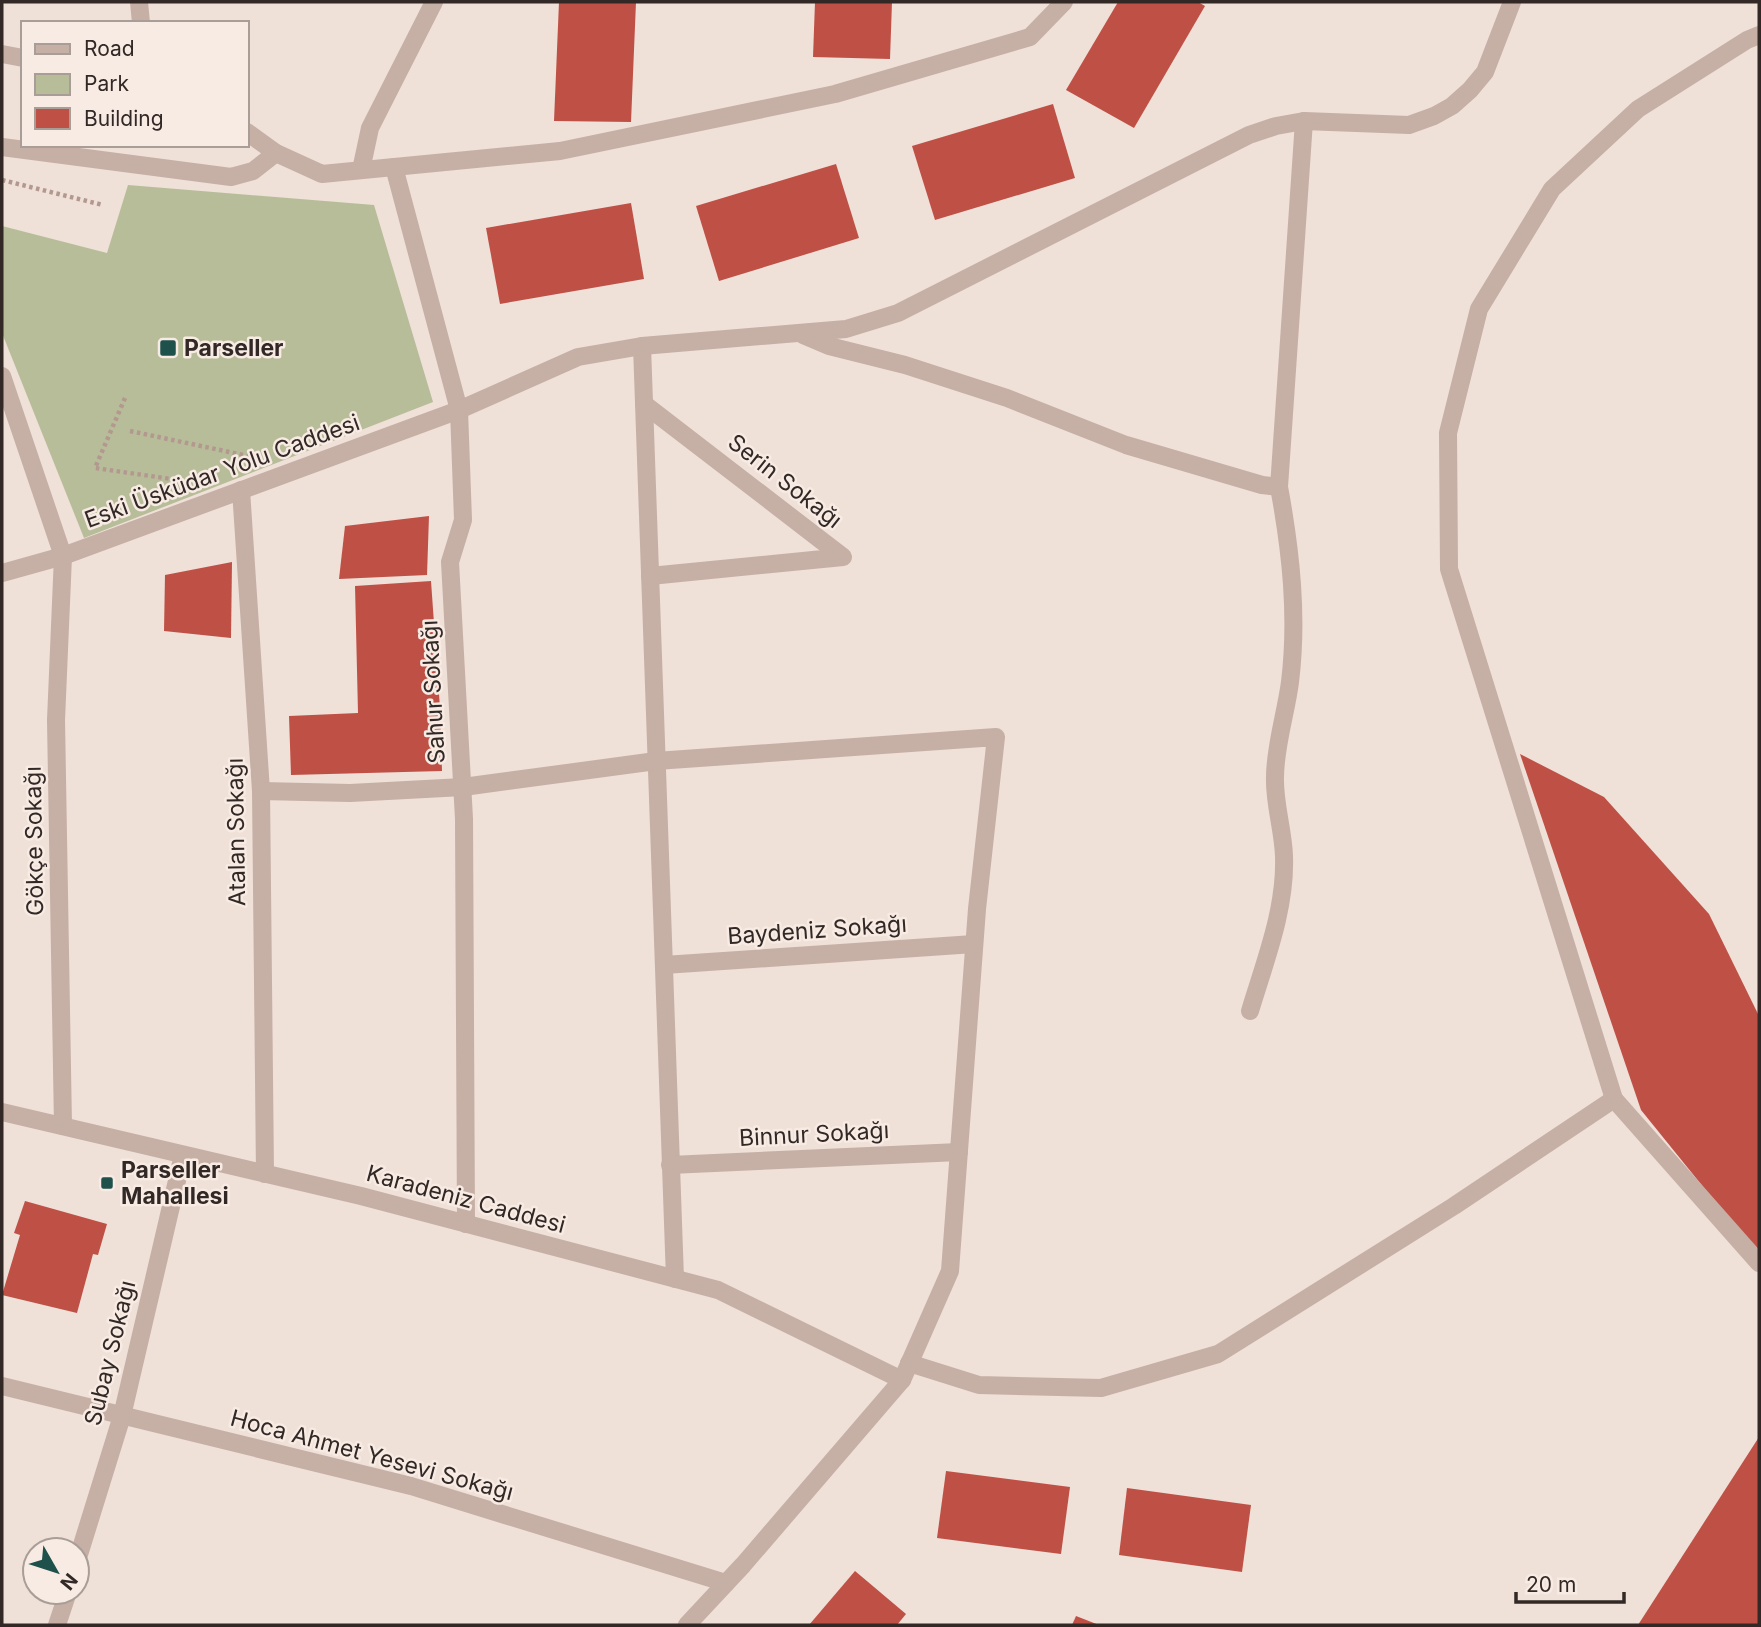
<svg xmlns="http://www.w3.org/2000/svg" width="1761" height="1627" viewBox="0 0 1761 1627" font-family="Inter,sans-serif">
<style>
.green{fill:#b7bd99}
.building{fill:#bf5046}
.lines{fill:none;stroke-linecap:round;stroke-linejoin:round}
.path{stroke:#b2988f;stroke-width:4.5;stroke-dasharray:3.5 3.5;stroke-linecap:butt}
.service{stroke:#c6afa5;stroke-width:18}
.minor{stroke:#c6afa5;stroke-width:18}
.tertiary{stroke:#c6afa5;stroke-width:18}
.poi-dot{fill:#1e514c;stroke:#f7ebe3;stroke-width:2.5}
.labels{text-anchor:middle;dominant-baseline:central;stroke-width:5;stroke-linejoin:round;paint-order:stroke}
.poi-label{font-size:23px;font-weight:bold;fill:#322826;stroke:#f7ebe3;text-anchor:start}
.street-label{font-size:23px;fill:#322826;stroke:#f7ebe3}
</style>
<rect width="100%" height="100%" fill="#efe0d8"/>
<polygon class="green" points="128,185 374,205 433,402 84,538 2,333 2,226 107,253"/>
<g class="building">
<polygon points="559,2 636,2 631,122 554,121"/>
<polygon points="815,2 892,2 890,59 813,57"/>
<polygon points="1118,2 1198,2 1205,6 1134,128 1066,90"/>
<polygon points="1053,104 1075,178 935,220 912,146"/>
<polygon points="836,164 859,238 719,281 696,206"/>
<polygon points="631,203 644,279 500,304 486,228"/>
<polygon points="429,516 427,575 339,579 345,526"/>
<polygon points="232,562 231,638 164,631 165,575"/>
<polygon points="431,581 440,708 442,771 291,775 289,716 358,713 355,586"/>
<polygon points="1520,754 1604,797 1709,914 1759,1016 1759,1256 1641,1110"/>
<polygon points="25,1201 107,1224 98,1255 93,1254 77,1313 2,1295 20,1235 14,1233"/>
<polygon points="1759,1437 1759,1625 1638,1625"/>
<polygon points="946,1471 1070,1487 1061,1554 937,1538"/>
<polygon points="1127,1488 1251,1505 1242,1572 1119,1555"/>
<polygon points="855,1571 906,1614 897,1625 809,1625"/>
<polygon points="1076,1616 1099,1625 1072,1625"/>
</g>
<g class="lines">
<g class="path">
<polyline points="2,180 103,205"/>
<polyline points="125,398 95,468 185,481"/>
<polyline points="130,431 253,457"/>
</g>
<g class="service">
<polyline points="1759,35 1747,40 1638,109 1552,189 1479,309 1448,433 1449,569 1614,1099 1759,1263"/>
<polyline points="361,170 370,128 434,2"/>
<path d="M1250 1011C1265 961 1286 909 1284 856 1283 829 1274 803 1275 777 1275 746 1286 713 1290 682 1298 617 1291 552 1279 487"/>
<polyline points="909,1363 979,1385 1101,1388 1218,1354 1454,1206 1614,1099"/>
</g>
<g class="minor">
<polyline points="139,2 141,23"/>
<polyline points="2,54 23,58"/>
<polyline points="247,132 276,153 322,174 560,151 835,94 1030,37 1064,2"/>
<polyline points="2,147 231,177 253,171 276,153"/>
<polyline points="394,167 459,410 463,520 450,562 464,819 466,1224"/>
<polyline points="803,335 829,346 905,365 1007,398 1126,445 1262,485 1279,487 1304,121"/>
<polyline points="642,346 675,1279"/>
<polyline points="2,376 63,556 56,720 63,1126"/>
<polyline points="644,404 843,557 650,576"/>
<polyline points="241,490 261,791 265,1174"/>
<polyline points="2,573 63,556 459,410 578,357 642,346 846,329 898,313 1249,135 1276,126 1304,121 1409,125 1434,116 1452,106 1470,90 1485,72 1512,2"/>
<polyline points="261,791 350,793 463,787 656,761 996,737 977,909 950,1271 902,1380"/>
<polyline points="664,965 974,944"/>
<polyline points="670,1165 959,1152"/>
<polyline points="2,1386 411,1486 726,1583"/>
<polyline points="77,1561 122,1416 183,1155"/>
<polyline points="57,1625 68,1592"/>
</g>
<polyline class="tertiary" points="2,1112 361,1196 718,1290 902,1380 743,1565 687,1625"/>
</g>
<g class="poi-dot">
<rect x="159" y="339" width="18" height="18" rx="3.5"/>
<rect x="100" y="1176" width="14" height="14" rx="3.5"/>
</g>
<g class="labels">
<g class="poi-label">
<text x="184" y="348">Parseller</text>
<text x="121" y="1170">Parseller<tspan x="121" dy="26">Mahallesi</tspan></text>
</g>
<g class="street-label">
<text transform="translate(222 471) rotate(-20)">Eski Üsküdar Yolu Caddesi</text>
<text transform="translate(785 481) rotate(38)">Serin Sokağı</text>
<text transform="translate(433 692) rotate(-93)">Sahur Sokağı</text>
<text transform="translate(236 832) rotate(-91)">Atalan Sokağı</text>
<text transform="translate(34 841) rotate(-91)">Gökçe Sokağı</text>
<text transform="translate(817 930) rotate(-4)">Baydeniz Sokağı</text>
<text transform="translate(814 1134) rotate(-3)">Binnur Sokağı</text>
<text transform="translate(466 1199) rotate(15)">Karadeniz Caddesi</text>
<text transform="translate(110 1353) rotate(-76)">Subay Sokağı</text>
<text transform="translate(372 1455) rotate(15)">Hoca Ahmet Yesevi Sokağı</text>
</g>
</g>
<rect width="1761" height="1627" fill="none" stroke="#322826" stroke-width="7"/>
<rect x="21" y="21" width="228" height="126" fill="#f7ebe3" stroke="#a89d97" stroke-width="2"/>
<rect x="35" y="44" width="35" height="10" fill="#c6afa5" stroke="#a89d97" stroke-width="2"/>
<text x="84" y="56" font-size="21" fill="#322826">Road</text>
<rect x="35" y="74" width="35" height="21" fill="#b7bd99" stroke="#a89d97" stroke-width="2"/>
<text x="84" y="91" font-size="21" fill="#322826">Park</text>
<rect x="35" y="108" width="35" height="21" fill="#bf5046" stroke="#a89d97" stroke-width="2"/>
<text x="84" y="126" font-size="21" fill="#322826">Building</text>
<g transform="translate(56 1571) rotate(129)"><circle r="33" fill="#f7ebe3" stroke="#a89d97" stroke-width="2"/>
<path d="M0-5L12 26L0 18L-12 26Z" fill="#1e514c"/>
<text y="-10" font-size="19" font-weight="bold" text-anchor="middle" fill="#322826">N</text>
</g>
<path d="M1516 1592v10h108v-10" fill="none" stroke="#322826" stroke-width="3.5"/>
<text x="1526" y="1592" font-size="21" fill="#322826" stroke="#f7ebe3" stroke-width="5" paint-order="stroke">20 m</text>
</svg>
